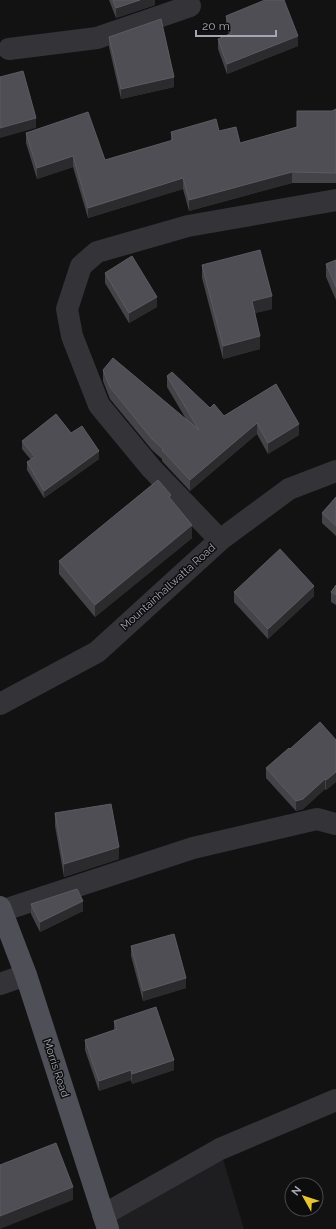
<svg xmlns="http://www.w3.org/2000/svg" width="336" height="1229" viewBox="0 0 336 1229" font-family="Raleway,sans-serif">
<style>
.built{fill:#1e1e20}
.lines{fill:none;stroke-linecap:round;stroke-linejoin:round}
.minor{stroke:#333338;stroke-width:22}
.tertiary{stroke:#333338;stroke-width:22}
.primary{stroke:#4f5057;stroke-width:22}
.wall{fill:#434348}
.shaded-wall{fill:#2b2b2e}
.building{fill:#4e4e54;stroke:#5b5c62}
.labels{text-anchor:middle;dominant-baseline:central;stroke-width:3;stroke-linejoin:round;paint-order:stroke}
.street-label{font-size:11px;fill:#a4a6b3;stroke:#0d0d0e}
</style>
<rect width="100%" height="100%" fill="#121213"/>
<polygon class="built" points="220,1149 244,1229 108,1229 103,1215"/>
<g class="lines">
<g class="minor">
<polyline points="9,49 97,38 190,6"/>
<polyline points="220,540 151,468 99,405 72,336 67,309 81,266 97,252 188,226 336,200"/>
<polyline points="0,704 97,652 220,540 289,489 336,471"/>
</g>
<g class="tertiary">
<polyline points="1,911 193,848 317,819 336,824"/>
<polyline points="0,984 26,975"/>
<polyline points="103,1215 220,1149 336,1100"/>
</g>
<polyline class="primary" points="0,907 26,975 108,1229"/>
</g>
<g class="wall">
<polygon points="109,0 155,0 155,5 116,18"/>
<polygon points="226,16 298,46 227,74 218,49 218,39 229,34 226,26"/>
<polygon points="109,37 174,87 121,99 109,47"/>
<polygon points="336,109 336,183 292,183 189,211 183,189 88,218 73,167 37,179 26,143 26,133 105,160 171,141 171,132 219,131 240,143 297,127"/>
<polygon points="336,260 336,300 326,277 326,264"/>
<polygon points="202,265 272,309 255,313 260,349 223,359 202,278"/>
<polygon points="105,273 157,307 129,323 105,283"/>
<polygon points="103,370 186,419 167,387 167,376 210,408 224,416 276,384 299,435 268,454 257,434 190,491 162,461 162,459 152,450 110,399 103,381"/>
<polygon points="71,433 99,459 44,498 27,470 27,462 31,460 22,449 22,441"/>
<polygon points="336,497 336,536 322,523 322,513"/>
<polygon points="171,500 192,538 95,617 59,574 59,561"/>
<polygon points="336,585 336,605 331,602 331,592"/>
<polygon points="234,592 314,596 268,639 234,602"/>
<polygon points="336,740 336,782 326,790 325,789 303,809 296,811 266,778 266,768 290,749"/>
<polygon points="55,813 119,859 64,877 55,826"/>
<polygon points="31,904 83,911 40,932 31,914"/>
<polygon points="131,946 186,988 143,1001 131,956"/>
<polygon points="114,1021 174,1070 132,1084 131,1080 99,1091 85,1050 85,1040 114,1030"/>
</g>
<g class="shaded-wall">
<polygon points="140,0 155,0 155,5 116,18 116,8"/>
<polygon points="298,36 298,46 227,74 227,64"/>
<polygon points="174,77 174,87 121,99 121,89"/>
<polygon points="36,118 36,128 0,138 0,128"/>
<polygon points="73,156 73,167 37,179 37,168"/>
<polygon points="292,172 292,183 189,211 189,200"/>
<polygon points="183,178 183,189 88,218 88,208"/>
<polygon points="272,296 272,309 252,314 252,301"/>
<polygon points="157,297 157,307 129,323 129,313"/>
<polygon points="260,336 260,349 223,359 223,346"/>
<polygon points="257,423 257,434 190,491 190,480"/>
<polygon points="299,424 299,435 268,454 268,443"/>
<polygon points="99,451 99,459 44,498 44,491"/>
<polygon points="192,525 192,538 95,617 95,605"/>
<polygon points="314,586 314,596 268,639 268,629"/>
<polygon points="336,772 336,782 326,790 326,780"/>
<polygon points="325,779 325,789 303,809 296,811 296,801"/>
<polygon points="119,847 119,859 64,877 64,864"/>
<polygon points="83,901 83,911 40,932 40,922"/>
<polygon points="186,978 186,988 143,1001 143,991"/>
<polygon points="174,1060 174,1070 132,1084 132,1074"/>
<polygon points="131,1070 131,1080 99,1091 99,1081"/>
<polygon points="73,1187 73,1200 0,1229 0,1216"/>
</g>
<g class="building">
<polygon points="113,0 140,0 116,8"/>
<polygon points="265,0 284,0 298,36 227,64 218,39 232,33 226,16"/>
<polygon points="161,19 174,77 121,89 109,37"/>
<polygon points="23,71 36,118 0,128 0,77"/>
<polygon points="336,109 336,173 292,172 189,200 183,178 88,208 73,156 37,168 26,133 88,112 105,160 173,140 171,132 216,119 219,131 236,127 240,143 297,127 297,111 332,111"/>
<polygon points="260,250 272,296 252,301 260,336 223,346 202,265"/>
<polygon points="132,256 157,297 129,313 105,273"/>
<polygon points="336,260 336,287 326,264"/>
<polygon points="113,358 199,430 167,376 172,372 210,408 214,404 224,416 276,384 299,424 268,443 257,423 190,480 162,450 163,449 152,439 110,387 103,370"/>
<polygon points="56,414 71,433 82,426 99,451 44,491 27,462 35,457 22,441"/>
<polygon points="158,480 171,495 169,497 192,525 95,605 59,561"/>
<polygon points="336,497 336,526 322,513"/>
<polygon points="280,549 314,586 268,629 234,592"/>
<polygon points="336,585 336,595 331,592"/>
<polygon points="320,722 336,740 336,772 326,780 325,779 303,799 296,801 266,768 289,748 290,749"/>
<polygon points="111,804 119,847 64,864 55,813"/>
<polygon points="77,889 83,901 40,922 31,904"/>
<polygon points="174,934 186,978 143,991 131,946"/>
<polygon points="156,1007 174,1060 132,1074 131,1070 99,1081 85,1040 117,1029 114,1021"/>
<polygon points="56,1143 73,1187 0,1216 0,1165"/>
</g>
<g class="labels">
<g class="street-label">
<text transform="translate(168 587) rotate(-42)">Mountainhallwatta Road</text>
<text transform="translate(56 1068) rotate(72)">Morris Road</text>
</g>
</g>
<g transform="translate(304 1197) rotate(309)"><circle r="19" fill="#0d0d0e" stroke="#494a50"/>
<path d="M0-3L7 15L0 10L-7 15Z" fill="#e8c435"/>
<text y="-6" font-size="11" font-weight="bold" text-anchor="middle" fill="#a4a6b3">N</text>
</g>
<path d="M196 30v6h80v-6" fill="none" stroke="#a4a6b3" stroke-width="2"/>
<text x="202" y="30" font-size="12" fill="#a4a6b3" stroke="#0d0d0e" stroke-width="3" paint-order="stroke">20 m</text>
</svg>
